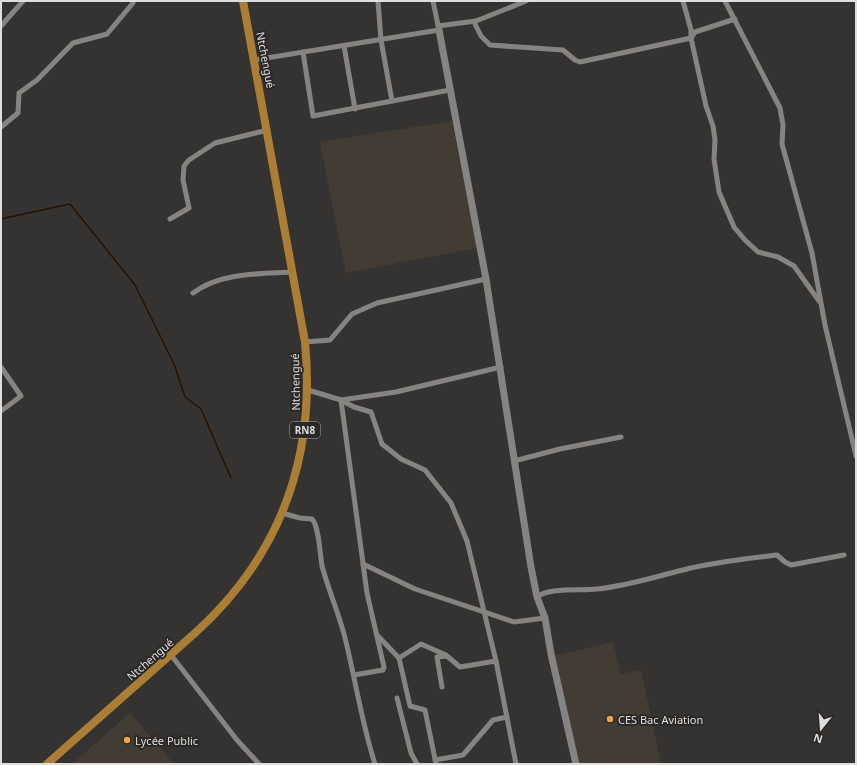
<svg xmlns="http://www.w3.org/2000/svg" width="857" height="765" viewBox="0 0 857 765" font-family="'Noto Sans',sans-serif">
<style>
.built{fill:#423c35}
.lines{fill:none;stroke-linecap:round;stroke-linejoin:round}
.stream{stroke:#251200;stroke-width:1.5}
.street{stroke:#868482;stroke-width:5}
.secondary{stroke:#868482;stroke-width:7}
.primary{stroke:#ab7e35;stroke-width:8}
.poi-dot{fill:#f3a442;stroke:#2b2927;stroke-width:1.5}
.labels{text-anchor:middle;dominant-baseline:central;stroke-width:4;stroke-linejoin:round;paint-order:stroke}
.shield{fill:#2b2927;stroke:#a9a8a6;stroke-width:1}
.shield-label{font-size:10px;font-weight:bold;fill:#dfdedd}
.street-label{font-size:11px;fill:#dfdedd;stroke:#2b2927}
.poi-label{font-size:11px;fill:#dfdedd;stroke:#2b2927;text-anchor:start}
</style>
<rect width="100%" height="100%" fill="#353331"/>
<g class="built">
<polygon points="452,121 477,248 346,273 320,142"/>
<polygon points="613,642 620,674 641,670 661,764 579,764 553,656"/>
<polygon points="130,713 174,764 72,764 105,735"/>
</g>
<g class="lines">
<polyline class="stream" points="1,219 70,204 135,285 174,364 185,397 201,409 231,478"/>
<g class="street">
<polyline points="378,1 381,40 392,101"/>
<polyline points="683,1 691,30 691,38 706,106 713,126 715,140 714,159 719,192 734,227 745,240 758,252 778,257 794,266 819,301"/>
<polyline points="725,1 780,108 783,125 782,144 812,253 825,325 856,456"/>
<polyline points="474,22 481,36 490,45 563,50 575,60 580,62 691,38 695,32 735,19"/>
<polyline points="1,26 23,1"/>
<polyline points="438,26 476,21 526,1"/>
<polyline points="344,46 355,109"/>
<polyline points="303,52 313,116 450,90"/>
<polyline points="254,60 439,30 433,1"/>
<polyline points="1,127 18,113 19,93 37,80 73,43 107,34 133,3"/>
<polyline points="170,219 189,208 183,180 184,166 189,160 215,143 268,130"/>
<path d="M193 293C220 272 261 274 293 272"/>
<polyline points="305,342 330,340 352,314 377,303 486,279"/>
<polyline points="1,367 21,396 1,411"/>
<polyline points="308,390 341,400 396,392 501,367"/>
<polyline points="341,400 354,407 371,412 382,444 401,459 425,470 451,503 467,541 496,661 516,764"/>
<polyline points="341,400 367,593 384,667 383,670 354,675"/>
<polyline points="514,461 560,449 621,437"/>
<path d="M282 513 300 518 312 519C319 526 320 555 322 566 329 592 340 616 346 642 356 683 362 724 375 764"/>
<polyline points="363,564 415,589 514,622 545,618"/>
<path d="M537 597C549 587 581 591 597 589 627 586 654 577 683 570 714 562 746 559 777 555L785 562 791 565 844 555"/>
<polyline points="377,635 399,658 410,706 425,710 436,764"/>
<polyline points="171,655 237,740 259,764"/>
<polyline points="399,658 421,644 446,655"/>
<polyline points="442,687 437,657 447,656 460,667 496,661"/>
<polyline points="397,698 411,753 417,764"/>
<polyline points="435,760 463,755 493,720 507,717"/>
</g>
<polyline class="secondary" points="439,30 486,279 531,567 537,597 545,618 551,654 576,764"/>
<path class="primary" d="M47 764 195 633C281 555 316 457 305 342L243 1"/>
</g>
<g class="poi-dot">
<circle cx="610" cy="719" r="4"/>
<circle cx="127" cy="740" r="4"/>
</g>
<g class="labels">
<rect class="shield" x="290" y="422" width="30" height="16" rx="3"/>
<g class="shield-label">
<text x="305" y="430">RN8</text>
</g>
<g class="street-label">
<text transform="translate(266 60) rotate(79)">Ntchengué</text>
<text transform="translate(295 382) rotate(-91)">Ntchengué</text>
<text transform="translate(150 659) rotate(-41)">Ntchengué</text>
</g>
<g class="poi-label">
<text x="618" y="719">CES Bac Aviation</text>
<text x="135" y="740">Lycée Public</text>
</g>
</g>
<rect width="857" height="765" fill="none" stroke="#dfdedd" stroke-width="4"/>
<g transform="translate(821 729) rotate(197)" stroke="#2b2927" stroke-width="3" paint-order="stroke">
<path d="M0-3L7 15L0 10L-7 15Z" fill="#dfdedd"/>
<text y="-6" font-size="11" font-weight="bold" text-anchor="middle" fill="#dfdedd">N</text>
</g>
</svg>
